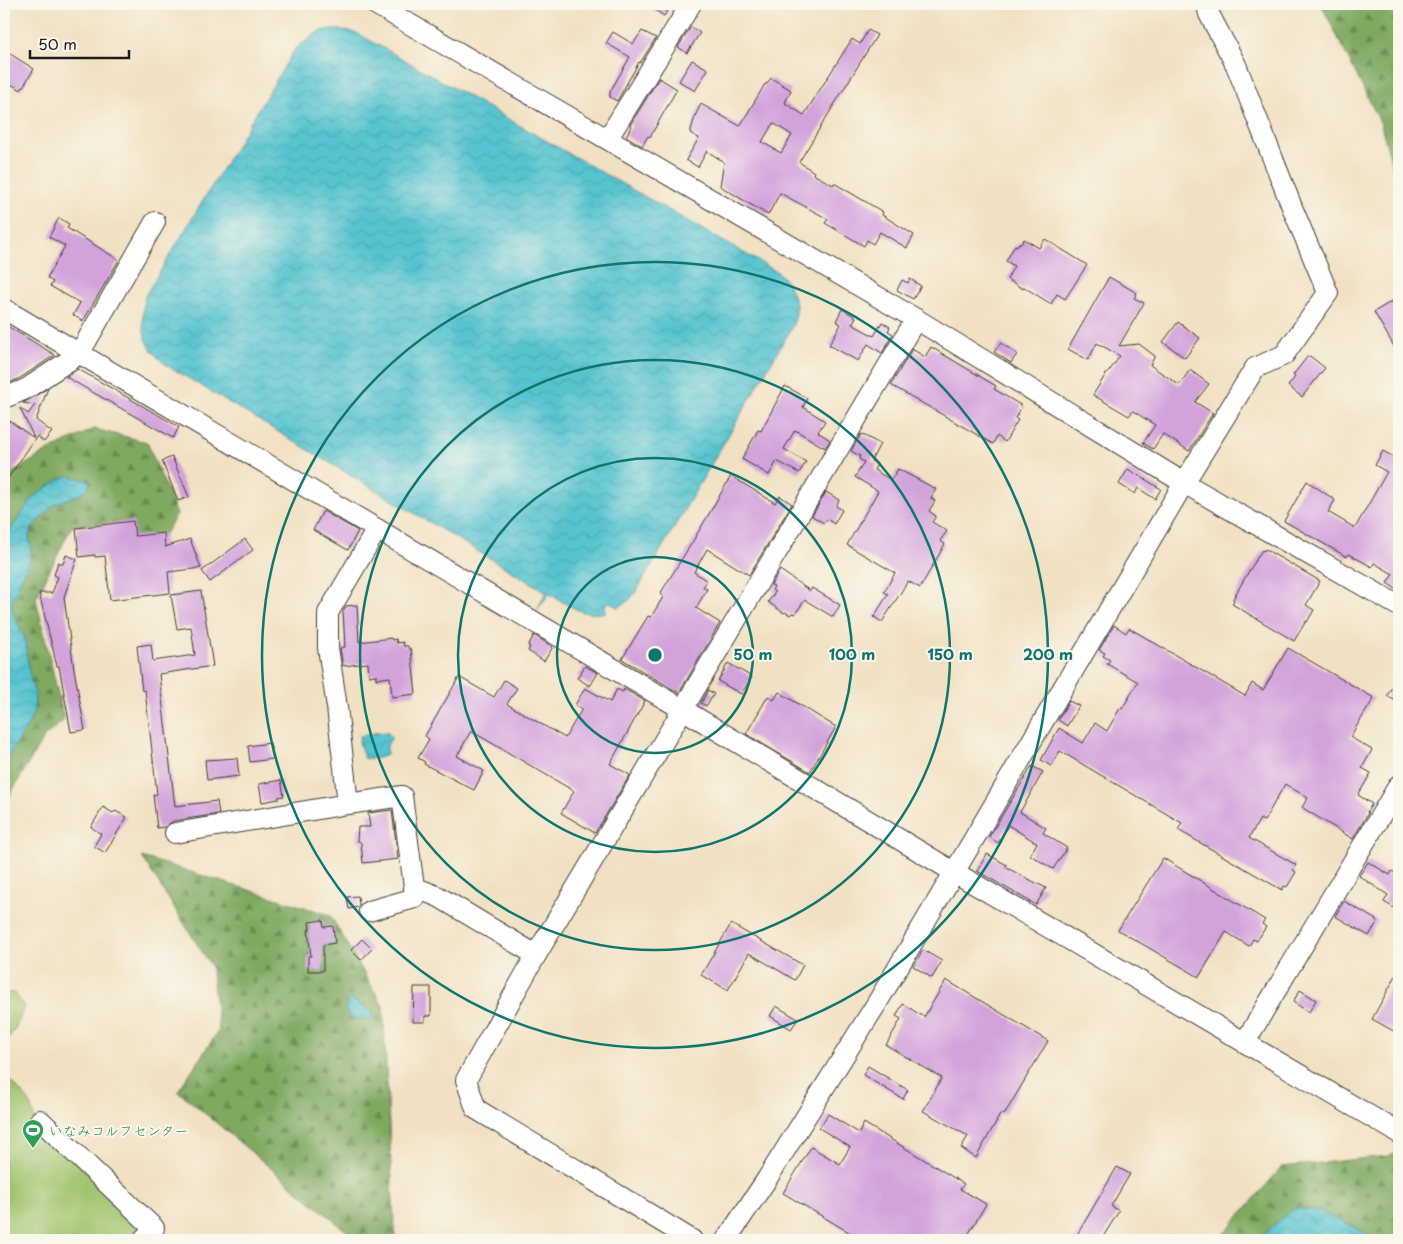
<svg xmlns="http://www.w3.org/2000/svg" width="1403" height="1244" viewBox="0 0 1403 1244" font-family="'Playpen Sans','Klee One',sans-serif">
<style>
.forest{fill:url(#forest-firs);stroke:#4e623e}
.garden{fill:#9fc36d;stroke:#5e7044}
.water{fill:url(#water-waves);stroke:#3a7076}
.building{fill:#d2a2db;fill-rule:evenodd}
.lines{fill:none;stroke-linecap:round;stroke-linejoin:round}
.minor-casing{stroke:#3c3a35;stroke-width:22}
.minor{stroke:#fff;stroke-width:20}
.ring{fill:none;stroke:#0f766e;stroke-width:2.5}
.labels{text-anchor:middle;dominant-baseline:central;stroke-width:4;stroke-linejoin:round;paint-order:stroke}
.leisure-label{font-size:14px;fill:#27864d;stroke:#fbf7ec;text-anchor:start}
.centre{fill:#0f766e;stroke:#fbf7ec;stroke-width:2.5}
.ring-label{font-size:15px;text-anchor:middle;font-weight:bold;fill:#0f766e;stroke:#fbf7ec;stroke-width:4;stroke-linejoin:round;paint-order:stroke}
</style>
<defs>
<pattern id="forest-firs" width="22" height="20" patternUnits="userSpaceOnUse" patternTransform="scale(1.25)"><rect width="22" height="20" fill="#7fa960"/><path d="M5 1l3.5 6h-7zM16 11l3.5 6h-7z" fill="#67894e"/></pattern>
<pattern id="water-waves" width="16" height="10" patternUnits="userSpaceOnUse" patternTransform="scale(1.25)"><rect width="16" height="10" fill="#57c4d0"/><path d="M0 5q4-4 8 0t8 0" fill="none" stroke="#4ba8b2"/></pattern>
</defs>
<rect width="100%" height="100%" fill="#fbf7ec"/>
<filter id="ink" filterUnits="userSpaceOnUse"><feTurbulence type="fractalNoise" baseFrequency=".02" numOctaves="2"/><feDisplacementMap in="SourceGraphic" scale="10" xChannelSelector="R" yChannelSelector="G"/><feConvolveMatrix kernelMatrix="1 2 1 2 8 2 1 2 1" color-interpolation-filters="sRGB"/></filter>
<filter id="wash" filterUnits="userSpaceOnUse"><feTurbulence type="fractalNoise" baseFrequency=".0096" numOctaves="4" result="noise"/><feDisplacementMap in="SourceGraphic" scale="20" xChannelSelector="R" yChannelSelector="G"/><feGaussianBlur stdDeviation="1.12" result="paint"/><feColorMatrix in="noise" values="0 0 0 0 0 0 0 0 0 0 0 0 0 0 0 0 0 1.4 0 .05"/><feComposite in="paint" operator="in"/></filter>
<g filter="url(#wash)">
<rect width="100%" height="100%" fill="#f1e1c3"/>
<g class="forest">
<polygon points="1321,4 1399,4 1399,189 1380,122"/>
<polygon points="94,429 147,442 177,514 155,550 117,522 72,526 36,598 64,720 44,737 4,805 4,478 49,450"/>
<polygon points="142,857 330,915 383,1006 395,1240 357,1240 178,1091 219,1030 211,966"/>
<polygon points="1399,1152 1399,1240 1218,1240 1282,1167 1388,1156"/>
</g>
<g class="garden">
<polygon points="4,992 15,993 24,1007 16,1027 4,1044"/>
<polygon points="4,1074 29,1101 36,1124 135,1218 137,1231 130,1240 4,1240"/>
</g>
<g class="water">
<path d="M330 29 341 30 357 33 779 273C788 282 798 300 796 313 795 319 793 324 791 329L636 592 629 600 618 608 610 602 605 604 606 612C583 618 568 604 549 594L537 610 546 592 168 366C142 347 140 326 145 296L295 49 318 32Z"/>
<polygon points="69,476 87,480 90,482 89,487 81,494 55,504 32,528 29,536 31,548 30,560 12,600 12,611 25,639 29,672 35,695 34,712 28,726 4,762 4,539 35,495 63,477"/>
<path d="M379 732 388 733 391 736V739L387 745V754C381 759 372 759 364 758L359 742 360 736Z"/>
<polygon points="351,999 372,1012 373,1017 369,1020 353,1018 348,1015 346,1009 346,1003"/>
<polygon points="1296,1208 1320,1211 1364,1232 1370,1240 1258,1240 1285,1215"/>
</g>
<g id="blocks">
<g class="building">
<polygon points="646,4 672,4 664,16"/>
<polygon points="691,27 700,33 687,53 678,47"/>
<path d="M868 30 877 35 799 162 814 172 813 174 833 185 834 183 883 212 882 215 914 235 907 248 880 232 873 244 867 240 864 246 825 223 828 219 780 193 768 215 720 186 724 162 707 151 698 167 686 160 699 138 690 133 696 114 701 104 740 126 765 84H767L771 78 791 90 785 103 804 115 852 39 860 44ZM773 123 792 135 781 153 762 142Z"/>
<polygon points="642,31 656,38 640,63 639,62 617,101 610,97 610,92 630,57 606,43 613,32 633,44"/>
<polygon points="4,50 34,69 21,90 4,80"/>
<polygon points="692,60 708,69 695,91 679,81"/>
<polygon points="659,78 677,89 650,137 648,136 642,146 626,136 632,126 630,125"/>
<polygon points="59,218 69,224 67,228 119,260 83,321 73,315 80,303 50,286 53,282 47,278 65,246 49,237"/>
<polygon points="1024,239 1039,248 1045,239 1087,265 1065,299 1057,294 1051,304 1024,287 1023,289 1007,279 1014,266 1006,261 1015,245 1017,246 1019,243 1021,244"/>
<polygon points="1109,277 1137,293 1134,298 1144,303 1119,346 1139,344 1155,356 1150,365 1179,385 1190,370 1209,384 1195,402 1213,413 1189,451 1163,434 1153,449 1143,443 1155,425 1133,411 1129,416 1093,395 1106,374 1107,374 1120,356 1097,343 1088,360 1068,349"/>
<polygon points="910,279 921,286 913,299 897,290 902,280 908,283"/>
<polygon points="1399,297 1399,355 1374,312"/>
<polygon points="842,309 856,317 852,324 874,336 882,322 890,327 888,331 893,334 882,353 868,344 858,361 829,345 841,324 836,321"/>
<polygon points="1178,322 1200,338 1185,358 1163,342"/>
<polygon points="4,324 55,355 20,378 7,384 4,378"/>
<polygon points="1001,343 1017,354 1011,363 994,352"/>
<polygon points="931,347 996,386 994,389 1022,406 1015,418 1018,420 1005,442 997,436 993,444 891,385 912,349 925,357"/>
<polygon points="1308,356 1309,357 1310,356 1325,368 1302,397 1288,386 1295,377 1293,375"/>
<polygon points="78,369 179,427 173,438 66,377"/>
<polygon points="785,386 807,398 803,407 825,421 818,432 830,440 825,448 795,430 784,449 806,462 799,473 777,461 769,475 742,459 758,430 761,431"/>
<polygon points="48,388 36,420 52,432 44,442 37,436 4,484 4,417 34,438 20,408 28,414 35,405 23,403"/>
<polygon points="861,434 880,444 871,461 877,464 874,470 891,480 898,469 936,489 931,498 935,501 929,511 936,516 932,522 947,531 940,541 945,544 920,588 908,581 882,622 874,617 888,594 884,592 895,573 847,545 878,491 855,477 864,462 859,459 860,456 851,451"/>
<polygon points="1383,451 1399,460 1399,591 1387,583 1393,574 1374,563 1372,567 1349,554 1347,557 1284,521 1307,481 1335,500 1328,512 1355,528 1387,472 1375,465"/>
<polygon points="172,457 189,497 178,501 162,461"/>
<polygon points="1128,469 1161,489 1155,499 1138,488 1135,494 1119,484"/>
<polygon points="731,476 775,503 780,496 792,504 749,575 707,549 694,572 707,581 703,587 707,589 696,608 720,623 679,693 622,659 648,616 651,617 663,597 660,594 693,541"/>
<polygon points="826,492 839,500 836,506 842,510 834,524 827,519 824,523 812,516"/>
<polygon points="323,511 358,531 348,550 313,530"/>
<polygon points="133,521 135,536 164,533 165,547 190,539 201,568 168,572 170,593 110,600 105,556 95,557 95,555 79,557 76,528"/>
<polygon points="245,539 253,550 210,582 202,571"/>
<polygon points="1265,549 1320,581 1306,605 1314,610 1307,622 1306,621 1294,641 1232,604 1234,600 1233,599 1246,576 1262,550 1264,551"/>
<polygon points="66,555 77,559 64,597 74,669 85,730 71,732 59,666 57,666 39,593 52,593 58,577 54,575 58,562 63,564"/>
<polygon points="780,570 810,591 812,588 840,605 833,617 805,600 795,614 792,613 790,615 785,612 784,613 768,602 775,592 772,590 774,587 771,585"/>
<polygon points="201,591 213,666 159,674 175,806 217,801 219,814 173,821 165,827 157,828 153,795 157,794 145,690 142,691 137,646 151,644 153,661 195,655 191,627 177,629 171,595"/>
<polygon points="357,605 359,642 391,638 392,640 396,639 397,643 403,642 404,646 408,646 409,649 411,649 416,694 392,697 390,677 376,679 376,675 369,676 368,663 343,666 340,648 345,647 343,611 346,606"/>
<polygon points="1114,625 1126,633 1129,628 1245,696 1252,683 1263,690 1288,648 1374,698 1350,737 1372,750 1362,768 1371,773 1358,795 1372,804 1367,812 1368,813 1353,839 1306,810 1302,807 1308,798 1285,784 1264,821 1260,819 1249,838 1296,865 1293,870 1296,872 1287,887 1284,886 1282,890 1178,830 1182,823 1060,751 1051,766 1041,760 1059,728 1083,743 1095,723 1107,731 1120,708 1122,709 1138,682 1107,664 1110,660 1103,656 1105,653 1099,650"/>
<polygon points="534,635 553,647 544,661 528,651 530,647 528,646"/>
<polygon points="728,663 752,677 741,694 718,681"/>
<polygon points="585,666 598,673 590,686 577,678"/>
<polygon points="459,677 494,697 504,680 517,688 507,704 565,738 582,709 575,705 585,688 610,702 617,689 623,692 624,689 645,701 610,764 630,775 595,833 561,813 574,791 471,731 457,756 484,771 474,790 424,764 425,762 418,758 429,739 425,736"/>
<polygon points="1392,687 1399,691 1399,696 1396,701 1387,696"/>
<polygon points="708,690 714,694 706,706 701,703"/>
<polygon points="779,692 836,727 810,772 746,734 768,696 774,700"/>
<polygon points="1069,701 1079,706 1067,726 1058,720"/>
<polygon points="270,743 273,759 250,762 248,746"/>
<polygon points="237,758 239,776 207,780 205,760"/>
<polygon points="1032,766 1043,772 1020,812 1046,828 1043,833 1067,848 1053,869 1030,855 1037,843 1008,825 998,843 989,837"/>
<polygon points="281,780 284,796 278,797 279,799 262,802 259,784"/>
<polygon points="103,807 113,813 115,811 127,817 105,853 94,846 101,834 91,827"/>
<polygon points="392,810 398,859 363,863 361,843 359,841 357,841 358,827 370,827 368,813"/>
<polygon points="987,854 1007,865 1005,867 1046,888 1036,905 977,871"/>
<polygon points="1163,858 1265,920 1262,924 1266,927 1257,941 1253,939 1249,946 1226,932 1199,977 1118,930"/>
<polygon points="1368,862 1390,875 1392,871 1399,875 1399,911 1384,902 1388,895 1359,876"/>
<polygon points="358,896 359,905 358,907 349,909 347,897"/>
<polygon points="1344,901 1378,921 1369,936 1335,916"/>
<polygon points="323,920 324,927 333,926 335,943 323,945 323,971 308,971 308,956 311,956 308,930 310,930 309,922"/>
<polygon points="731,924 803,965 795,980 749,953 728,990 701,975"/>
<polygon points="362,939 372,949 361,960 351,950"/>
<polygon points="923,950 942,961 932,978 913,966"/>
<polygon points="1399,970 1399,1034 1372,1019"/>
<polygon points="946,980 1048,1041 1004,1115 1001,1113 976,1158 961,1148 968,1136 923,1111 942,1078 886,1045 901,1019 896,1016 903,1004 924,1017"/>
<polygon points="414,987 431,987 431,1016 425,1016 425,1022 413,1022"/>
<polygon points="1300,990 1316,1000 1309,1012 1293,1002"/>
<polygon points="776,1006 798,1019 791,1029 770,1016"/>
<polygon points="868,1066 908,1090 903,1099 863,1075"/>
<polygon points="828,1114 859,1133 864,1123 964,1184 960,1189 986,1204 965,1240 862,1240 783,1193 811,1147 840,1164 850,1147 819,1128"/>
<polygon points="1117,1167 1130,1174 1111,1206 1119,1211 1101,1240 1074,1240"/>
</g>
</g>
</g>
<g filter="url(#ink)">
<use href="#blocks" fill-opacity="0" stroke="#3c3a35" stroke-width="1"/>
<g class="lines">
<g class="minor-casing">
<g id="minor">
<polyline points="375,4 916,319 1184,483 1399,606"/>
<polyline points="608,138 691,4"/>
<polyline points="4,309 682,709 954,872 1399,1133"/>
<polyline points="4,398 26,389 79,354 155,222"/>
<polyline points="377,529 328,613 328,648 337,707 348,804 402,796 414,887 439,897 536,955"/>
<polyline points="175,833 348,804"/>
<polyline points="369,911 415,898 414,887"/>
<polyline points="1245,1042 1399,785"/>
<polyline points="40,1120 154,1228 143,1240"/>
<polyline points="692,1240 476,1109 466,1080 536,955 916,319"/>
<polyline points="726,1240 767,1179 877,1003 1184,483 1255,368 1284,355 1328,293 1292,207 1236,65 1209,14 1207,4"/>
</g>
</g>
<use href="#minor" class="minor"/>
</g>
</g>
<g class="ring">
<circle cx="655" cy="655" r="98"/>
<circle cx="655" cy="655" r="197"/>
<circle cx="655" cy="655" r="295"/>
<circle cx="655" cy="655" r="393"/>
</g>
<defs>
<g id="stadium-pin" transform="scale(1.125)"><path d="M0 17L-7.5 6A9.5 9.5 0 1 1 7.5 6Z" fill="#2e9e5b" stroke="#fbf7ec"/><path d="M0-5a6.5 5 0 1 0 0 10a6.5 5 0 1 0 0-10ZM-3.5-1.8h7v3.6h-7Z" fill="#fff"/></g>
</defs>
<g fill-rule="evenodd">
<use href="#stadium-pin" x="33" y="1130"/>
</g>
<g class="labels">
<g class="leisure-label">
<text x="49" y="1130">いなみコルフセンター</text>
</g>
</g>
<circle cx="655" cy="655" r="8" class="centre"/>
<g class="ring-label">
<text x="753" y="660">50 m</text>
<text x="852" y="660">100 m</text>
<text x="950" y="660">150 m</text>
<text x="1048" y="660">200 m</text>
</g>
<rect width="1403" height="1244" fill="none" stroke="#fbf7ec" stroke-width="20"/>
<path d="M30 50v8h99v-8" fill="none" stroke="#1c1c1c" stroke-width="2.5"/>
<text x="38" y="50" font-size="15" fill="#1c1c1c" stroke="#fbf7ec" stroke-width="4" paint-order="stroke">50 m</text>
</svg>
